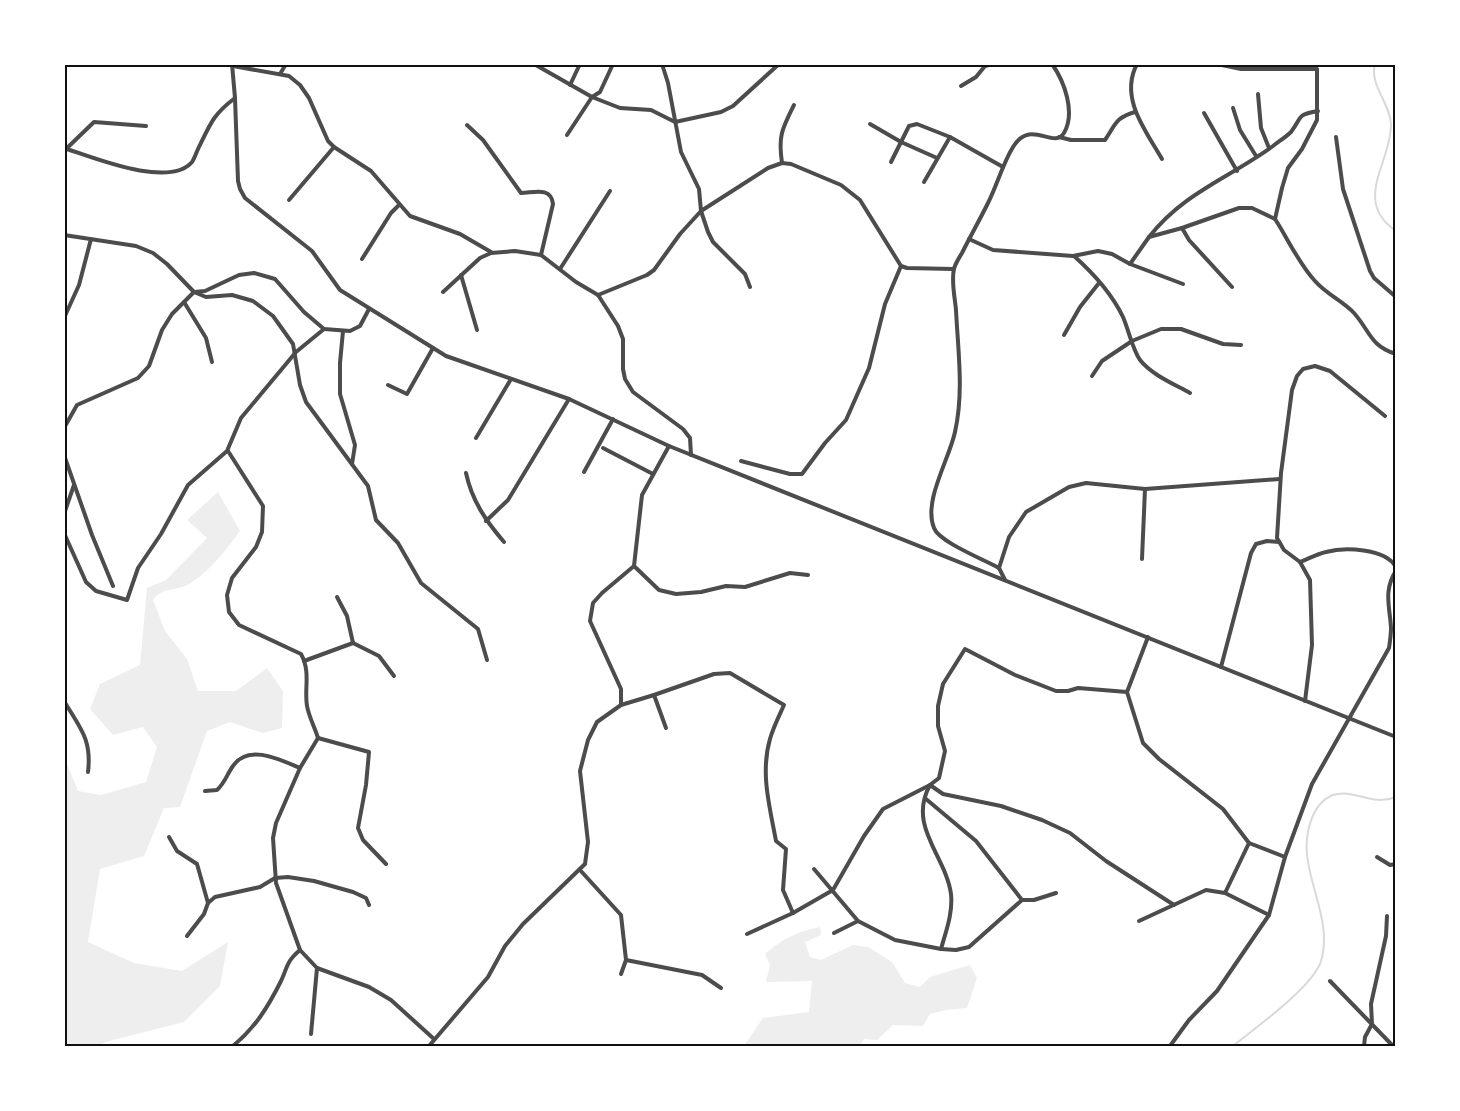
<svg xmlns="http://www.w3.org/2000/svg" width="1460" height="1111" viewBox="0 0 1460 1111" font-family="Manrope,sans-serif">
<style>
.green{fill:#eee}
.lines{fill:none;stroke-linecap:round;stroke-linejoin:round}
.stream{stroke:#d9d9d9;stroke-width:2}
.minor{stroke:#4c4c4c;stroke-width:4}
.neatline{fill:none;stroke:#111;stroke-width:2}
</style>
<rect width="100%" height="100%" fill="#fff"/>
<g class="green">
<path d="M218 492 240 531C226 550 211 570 191 583 177 592 163 586 153 600L165 631 187 659 198 691H236L267 668 283 691 282 728 263 733 230 722 207 731 180 807 164 808 144 856 100 869 88 942 134 963 182 971 228 942 220 986 184 1022 113 1040 94 1046H65V770L67 764 78 791 101 795 146 782 157 747 143 727 113 735 90 709 100 684 140 665 147 588 166 580 207 538 187 520Z"/>
<path d="M820 927 821 935 805 942 810 957 821 960 853 945 868 947 892 962 905 983 920 987 930 977 970 965 977 978 967 1008 946 1010 930 1014 923 1026 893 1025 877 1040 864 1039 859 1046H744L763 1018 809 1012 812 981 766 982 770 965 765 954C784 938 796 932 820 927Z"/>
</g>
<g class="lines">
<g class="stream">
<path d="M1375 64C1369 85 1391 104 1391 125 1391 163 1352 201 1396 231"/>
<path d="M1233 1046C1255 1028 1313 987 1321 961 1332 925 1310 889 1307 854 1305 833 1312 803 1333 795 1354 788 1371 807 1396 797"/>
</g>
<g class="minor">
<polyline points="232,64 235,98 238,181 240,189 245,198 312,251 340,290 446,356 569,399 669,446 1396,737"/>
<polyline points="534,64 592,97 620,108 651,110 675,122 721,112 733,106 779,64"/>
<polyline points="662,64 668,83 681,152 699,189 701,211 708,232 713,242 745,274 750,287"/>
<path d="M1137 64C1119 98 1146 131 1162 159"/>
<polyline points="1217,64 1241,69 1316,69"/>
<path d="M1309 64 1317 69V120L1302 149 1288 168 1282 188 1275 219C1288 239 1299 264 1315 281 1326 294 1343 301 1354 313 1370 331 1370 346 1396 354"/>
<polyline points="233,66 289,76 300,85 309,98 328,141 334,147 371,171 410,216 460,234 491,252"/>
<polyline points="280,74 286,64"/>
<polyline points="570,85 580,64"/>
<polyline points="961,86 976,77 985,66 993,64"/>
<polyline points="1258,94 1261,128 1269,148"/>
<polyline points="1233,108 1240,130 1256,156"/>
<polyline points="1204,113 1237,171"/>
<polyline points="870,124 901,142 937,158"/>
<path d="M467 125 483 140 521 193C533 193 551 186 553 204L541 255"/>
<polyline points="567,135 592,97 600,92 613,64"/>
<path d="M1059 137 1071 140H1105C1116 124 1115 118 1135 112"/>
<polyline points="1336,137 1343,189 1370,271 1374,278 1396,297"/>
<path d="M64 148C92 157 169 189 192 162 195 158 197 150 200 145 211 122 214 114 235 98"/>
<polyline points="66,149 94,122 146,126"/>
<polyline points="891,162 909,126 917,124 950,137 1003,167"/>
<path d="M782 163C778 136 782 129 794 105"/>
<polyline points="924,182 950,137"/>
<polyline points="289,200 334,147"/>
<polyline points="1182,228 1189,240 1232,287"/>
<polyline points="64,235 136,246 153,253 167,264 194,292 206,297 232,295 253,301 273,316 293,344 300,385 306,402 368,486 376,520 398,543 421,583 478,629 487,660"/>
<path d="M1149 237C1183 193 1229 178 1273 146 1278 142 1286 137 1291 132 1303 116 1296 115 1318 111"/>
<polyline points="969,239 993,250 1073,256 1098,251 1112,254 1130,264 1183,284"/>
<path d="M1074 256C1093 273 1112 294 1123 317 1129 331 1132 348 1140 360 1152 375 1174 384 1190 393"/>
<polyline points="362,259 391,213 399,205"/>
<polyline points="1130,264 1149,237 1182,228 1239,208 1252,208 1275,219"/>
<polyline points="560,269 610,191"/>
<polyline points="461,275 477,330"/>
<polyline points="194,292 205,291 239,275 254,273 275,279 304,312 324,329 350,331 360,326 369,309"/>
<polyline points="443,292 480,258 491,253 515,251 541,255 576,282 598,295 618,326 623,339 623,369 625,379 633,392 683,429 690,438 691,455"/>
<polyline points="598,295 647,275 654,270 680,234 701,211 768,168 782,163 791,164 841,185 860,200 901,266 907,268 953,269"/>
<polyline points="184,302 206,338 212,362"/>
<polyline points="64,318 79,285 91,239"/>
<polyline points="343,331 340,363 340,394 355,445 352,464"/>
<polyline points="1064,335 1080,307 1099,283"/>
<polyline points="1092,376 1102,361 1132,341 1161,329 1181,329 1223,344 1241,345"/>
<polyline points="388,385 407,394 433,348"/>
<polyline points="64,428 77,405 138,378 149,366 162,330 172,314 194,292"/>
<polyline points="476,438 511,379"/>
<polyline points="603,448 653,474"/>
<path d="M228 451 263 506 262 532 256 547 232 578 227 595 229 612 239 625 301 654C311 672 304 689 307 706 309 717 315 728 318 738"/>
<polyline points="64,455 92,535 113,586"/>
<polyline points="741,461 790,474 802,474 825,443 846,420 869,368 885,304 901,266"/>
<polyline points="584,472 613,419"/>
<path d="M466 473C472 501 486 521 504 542"/>
<polyline points="64,514 74,485"/>
<polyline points="486,521 508,500 569,399"/>
<polyline points="64,533 86,582 96,591 127,600 138,568 161,534 188,485 227,451 241,418 296,352 324,329"/>
<polyline points="1142,559 1145,489"/>
<path d="M1300 562C1308 559 1317 554 1326 552 1344 547 1385 548 1396 567"/>
<polyline points="634,566 659,590 676,594 701,592 726,586 745,587 790,573 808,575"/>
<path d="M999 568C985 560 939 542 934 528 923 501 949 460 955 432 964 392 958 351 956 310 955 298 951 281 954 269 955 264 959 258 962 253 970 237 979 221 987 205 997 186 1002 165 1013 147 1031 118 1053 150 1064 133 1076 112 1064 81 1052 64"/>
<polyline points="1005,580 999,568 1009,537 1026,512 1069,487 1086,483 1145,489 1280,479"/>
<polyline points="337,597 347,616 353,643"/>
<polyline points="353,643 379,656 394,676"/>
<polyline points="304,661 353,643"/>
<polyline points="1221,667 1251,553 1256,544 1267,541 1279,542"/>
<polyline points="1127,692 1148,637"/>
<polyline points="654,695 666,728"/>
<path d="M64 701C80 728 92 739 88 772"/>
<polyline points="1305,701 1312,645 1310,580 1300,562 1284,550 1277,538 1281,473 1292,390 1297,376 1303,369 1315,366 1330,371 1385,416"/>
<path d="M621 705 654 695 714 674 730 673 784 705C779 716 773 728 770 739 760 773 770 808 776 841L786 849 783 890 793 913"/>
<polyline points="318,738 300,768 276,823 273,838 276,883 300,950 317,968 369,987 391,1000 434,1039"/>
<polyline points="318,738 369,752 366,785 358,828 363,840 386,864"/>
<path d="M205 791 217 790C225 783 227 774 233 766 248 743 281 760 300 768"/>
<polyline points="926,799 976,841 1022,900"/>
<polyline points="169,837 177,851 197,864 208,903"/>
<polyline points="1249,843 1225,893 1269,915"/>
<polyline points="1377,857 1390,865 1396,864"/>
<polyline points="814,869 858,921 895,940 941,949 956,950 969,947 1022,900 1034,900 1056,893"/>
<polyline points="580,870 621,915 626,960 621,974"/>
<polyline points="1139,921 1206,890 1225,893"/>
<polyline points="834,933 858,921"/>
<polyline points="747,934 793,913 833,890 864,836 883,809 930,785 939,778 945,751 938,726 938,706 943,684 965,649 1015,675 1056,691 1068,691 1078,688 1127,692 1143,743 1159,759 1223,809 1249,843 1285,857"/>
<polyline points="187,936 204,914 208,903 215,897 260,887 275,878 288,877 314,881 353,892 366,898 369,905"/>
<path d="M941 949C946 931 953 913 951 894 946 856 907 826 930 785L943 794 1001 806 1042 820 1070 833 1106 861 1174 905"/>
<polyline points="626,960 702,975 721,988"/>
<polyline points="1330,981 1393,1046"/>
<polyline points="311,1034 317,968"/>
<path d="M233 1046C255 1028 268 1007 281 981 288 966 286 962 300 950"/>
<polyline points="429,1046 488,977 505,946 523,924 585,864 588,842 580,771 588,740 597,722 621,705 621,689 590,621 593,603 602,593 634,566 642,495 669,446"/>
<path d="M1170 1046 1189 1020 1217 991 1269 915 1285 857 1312 784 1389 648C1390 641 1391 635 1391 628 1390 608 1383 590 1396 571"/>
<polyline points="1364,1046 1365,1037 1372,1024 1371,1004 1386,936 1387,916"/>
<polyline points="1388,1046 1396,1045"/>
</g>
</g>
<rect width="1460" height="1111" fill="none" stroke="#ffffff" stroke-width="132"/>
<rect x="66" y="66" width="1328" height="979" class="neatline"/>
</svg>
